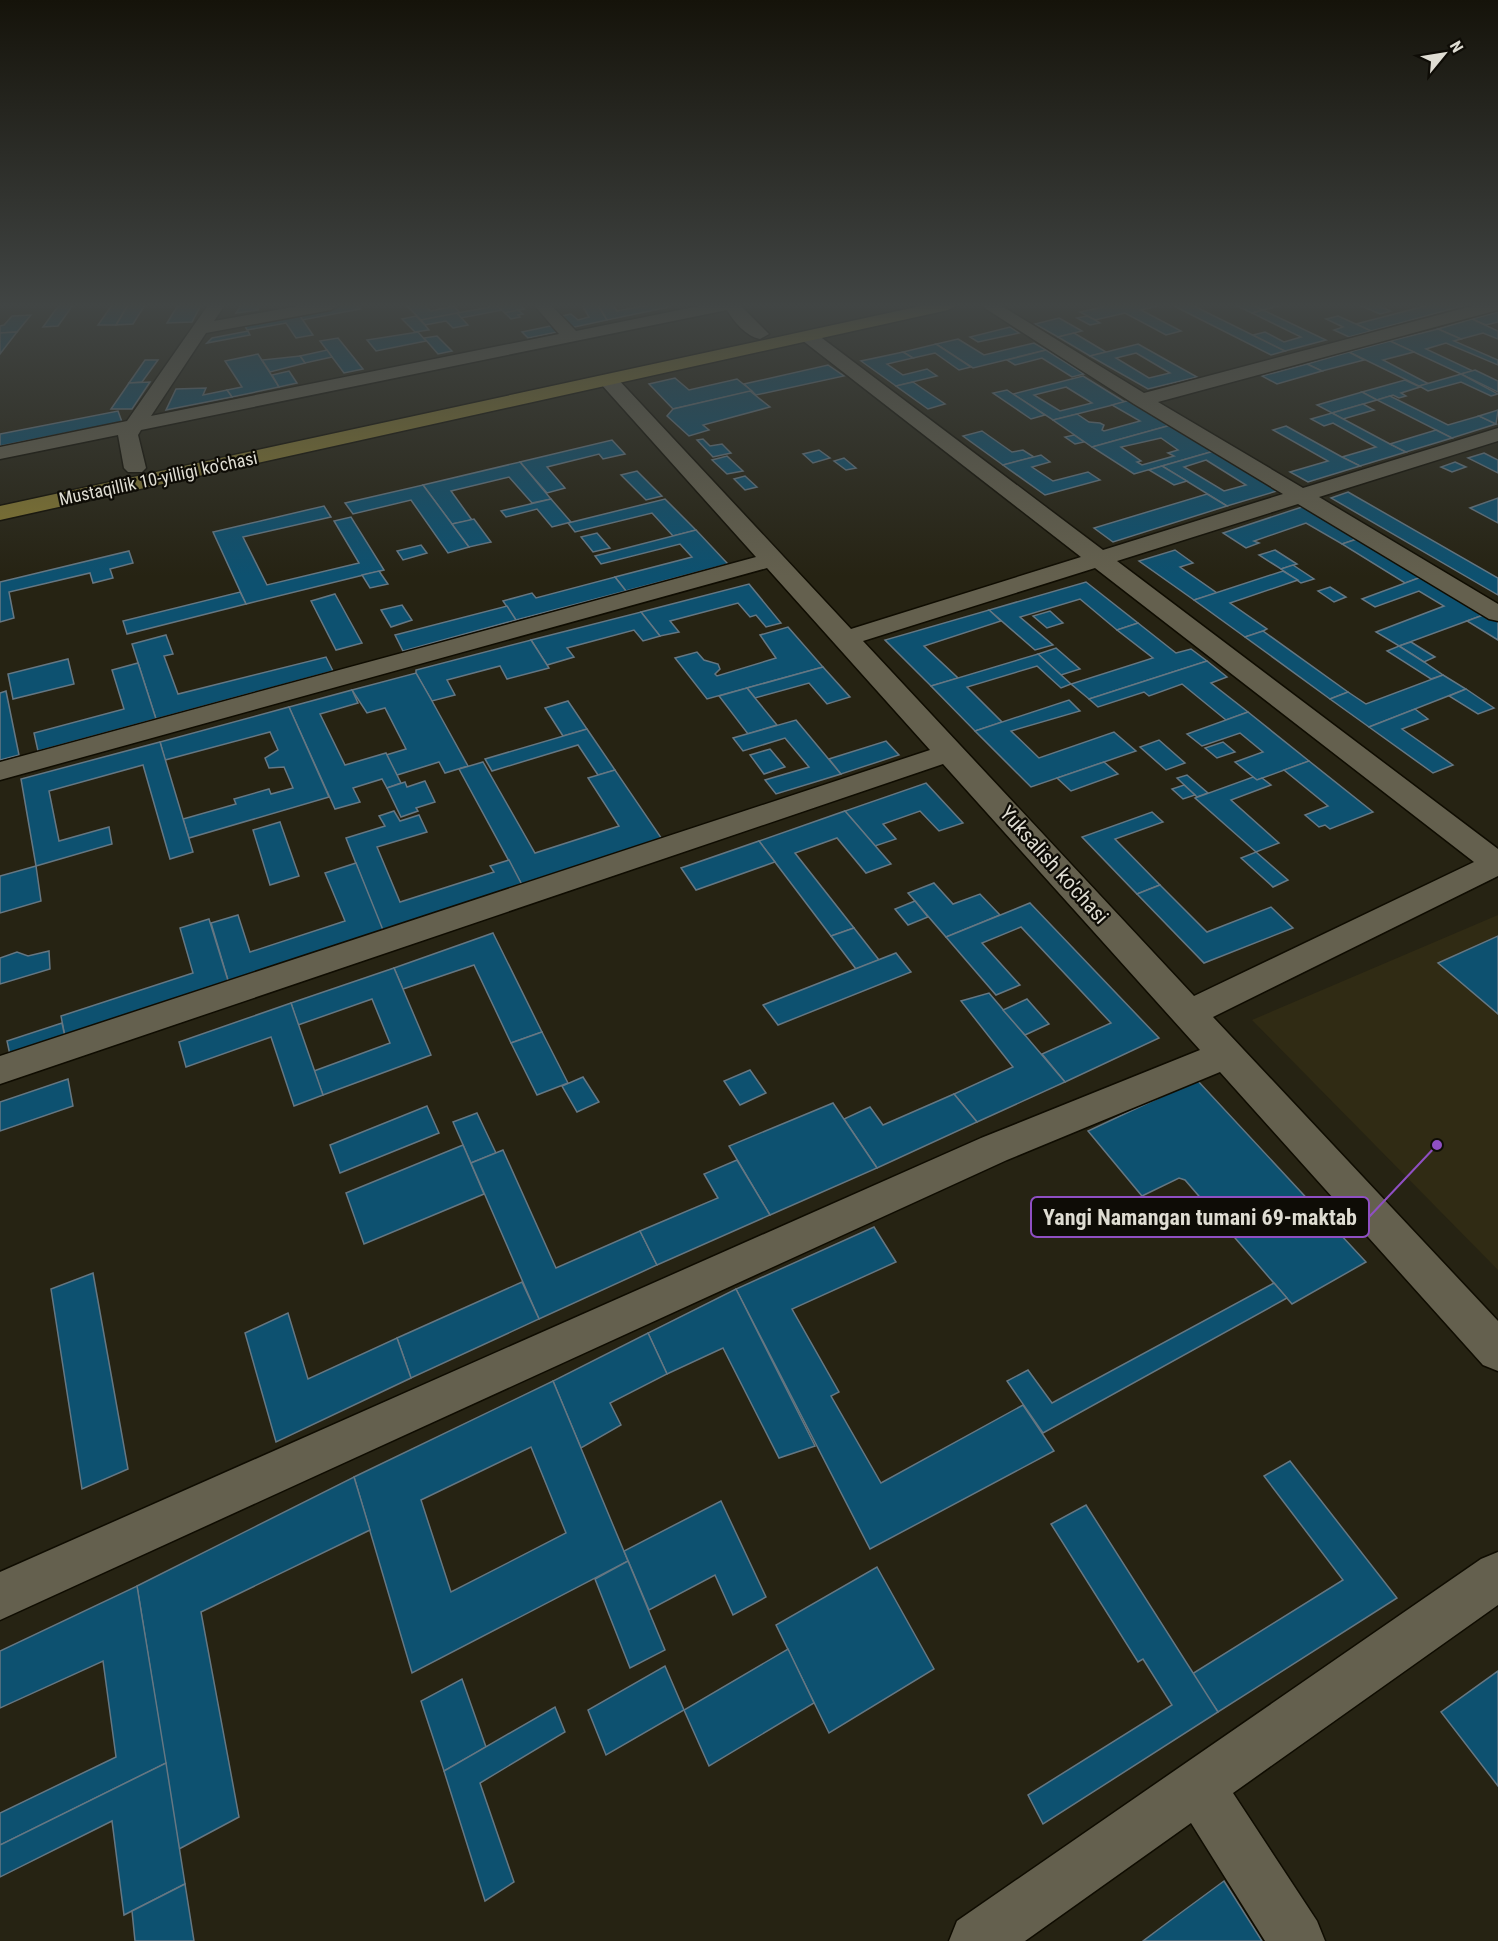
<svg xmlns="http://www.w3.org/2000/svg" width="1498" height="1941" viewBox="0 0 1498 1941" font-family="'Roboto Condensed',sans-serif">
<style>
.built{fill:#302b14}
.building{fill:#0d5170;stroke:#657783;stroke-width:1.5;fill-rule:evenodd}
.lines{fill:none;stroke-linecap:round;stroke-linejoin:round}
.minor-casing{stroke:#0f0c01;stroke-width:3}
.major-casing{stroke:#0f0c01;stroke-width:3}
.minor{fill:#64604e;fill-rule:evenodd}
.major{fill:#847731;fill-rule:evenodd}
.labels{text-anchor:middle;dominant-baseline:central;stroke-width:4.5;stroke-linejoin:round;paint-order:stroke}
.far-street-label{font-size:18px;fill:#dfddd3;stroke:#0e0c06}
.street-label{font-size:21px;fill:#dfddd3;stroke:#0e0c06}
.leader{fill:none;stroke:#8f4fc3;stroke-width:2}
.callout-dot{fill:#8f4fc3;stroke:#0e0c06;stroke-width:2}
.callout{fill:#0e0c06;stroke:#8f4fc3;stroke-width:2}
.callout-label{font-size:22px;text-anchor:middle;font-weight:bold;fill:#dfddd3}
</style>
<rect width="100%" height="100%" fill="#262313"/>
<polygon class="built" points="1498,915 1498,1270 1252,1020"/>
<g class="building">
<polygon points="59,305 83,305 73,305 58,326 43,327"/>
<polygon points="112,305 128,305 116,325 98,325"/>
<polygon points="128,305 145,305 133,324 116,325"/>
<polygon points="178,305 201,305 192,322 167,323"/>
<polygon points="241,305 260,305 258,310 236,313"/>
<polygon points="342,305 356,305 360,309 302,320 298,313"/>
<polygon points="406,305 425,305 431,311 454,306 460,313 421,320"/>
<polygon points="488,305 496,305 502,310 461,318 457,313 490,307"/>
<polygon points="496,305 520,305 524,309 505,313"/>
<polygon points="582,305 598,305 607,320 570,328 557,317 571,314 578,320 589,317"/>
<polygon points="598,305 613,305 617,311 649,305 667,305 669,307 607,320"/>
<polygon points="1099,305 1162,305 1141,310 1181,331 1166,335 1125,313 1095,320 1080,312 1103,307"/>
<polygon points="1172,305 1192,305 1285,351 1271,355"/>
<polygon points="1235,305 1252,305 1263,310 1252,313"/>
<polygon points="1252,305 1284,305 1263,310"/>
<polygon points="1359,305 1376,305 1391,311 1380,314"/>
<polygon points="1429,305 1466,305 1371,331 1356,324"/>
<polygon points="518,310 523,314 518,315 520,317 511,319 505,313"/>
<polygon points="1263,310 1326,340 1285,351 1253,335 1265,332 1284,342 1301,337 1252,313"/>
<polygon points="1498,312 1498,322 1486,325 1472,319"/>
<polygon points="298,313 313,335 296,338 286,323 247,330 243,322"/>
<polygon points="457,313 468,325 453,328 446,321 425,325 421,320"/>
<polygon points="31,315 17,332 0,333 0,326 4,325 12,316"/>
<polygon points="416,316 425,325 429,330 415,332 402,319"/>
<polygon points="1087,316 1095,320 1100,323 1090,325 1077,318"/>
<polygon points="1338,316 1356,324 1371,331 1349,337 1334,330 1343,327 1326,319"/>
<polygon points="1059,318 1082,331 1058,337 1035,324"/>
<polygon points="1472,319 1498,331 1498,339 1483,333 1461,339 1438,329"/>
<polygon points="555,325 562,331 528,338 522,332"/>
<polygon points="1010,327 1019,333 978,342 970,337"/>
<polygon points="1438,329 1461,339 1454,341 1498,360 1498,365 1446,343 1426,349 1473,371 1461,374 1390,341"/>
<polygon points="248,331 250,335 207,343 212,338"/>
<polygon points="17,332 0,354 0,333"/>
<polygon points="418,332 426,341 376,351 367,340"/>
<polygon points="1074,333 1106,352 1090,356 1058,337"/>
<polygon points="437,336 452,351 438,354 424,338"/>
<polygon points="338,338 363,369 344,373 320,341"/>
<polygon points="958,339 984,355 1034,343 1046,350 973,368 936,344"/>
<polygon points="1390,341 1414,352 1383,360 1429,384 1419,386 1349,352"/>
<polygon points="936,344 971,367 959,370 935,353 913,358 903,352"/>
<path d="M1138 344 1197 377 1148 389 1090 356ZM1136 353 1170 373 1149 378 1116 358Z"/>
<polygon points="327,350 332,357 305,363 300,356"/>
<polygon points="1046,350 1084,374 1072,377 1042,358 1015,365 1007,360"/>
<polygon points="903,352 913,358 887,364 903,375 927,369 937,376 896,386 861,361"/>
<polygon points="1349,352 1364,360 1322,371 1307,364"/>
<polygon points="258,354 279,387 232,397 227,390 242,387 225,361"/>
<polygon points="300,356 305,363 270,372 262,360"/>
<polygon points="145,360 158,360 142,382 129,383"/>
<polygon points="1307,364 1322,371 1277,384 1262,376"/>
<polygon points="828,365 844,376 756,395 744,384"/>
<polygon points="1475,370 1498,381 1498,392 1461,374"/>
<polygon points="289,371 297,383 279,387 272,375"/>
<polygon points="1461,374 1498,394 1491,396 1461,382 1428,391 1419,386"/>
<path d="M1083 376 1125 402 1053 420 1013 394ZM1066 387 1092 403 1060 411 1034 395Z"/>
<polygon points="675,378 689,390 737,379 752,391 673,409 649,384"/>
<polygon points="1405,380 1420,387 1401,393 1406,396 1399,398 1393,395 1377,400 1362,392"/>
<polygon points="150,382 132,409 111,409 129,383"/>
<polygon points="913,382 945,404 928,409 896,386"/>
<polygon points="206,388 203,395 227,390 232,397 166,410 176,389"/>
<polygon points="1007,390 1013,394 1045,415 1031,419 993,393"/>
<polygon points="750,391 770,407 703,425 709,430 689,436 667,416 673,409"/>
<polygon points="1362,392 1377,400 1332,413 1317,405"/>
<polygon points="1390,396 1448,425 1479,416 1496,424 1452,438 1377,400"/>
<polygon points="1130,400 1171,425 1092,447 1053,420 1077,414 1089,422 1100,423 1104,425 1102,430 1104,431 1140,421 1112,405"/>
<polygon points="1363,404 1374,410 1343,419 1332,413"/>
<polygon points="1498,410 1496,424 1479,416"/>
<polygon points="118,411 122,422 0,446 0,434"/>
<polygon points="1332,413 1390,444 1406,452 1360,466 1342,457 1376,447 1333,423 1324,426 1311,419"/>
<path d="M1171 425 1214 451 1134 474 1092 447ZM1161 438 1178 450 1168 453 1174 456 1142 465 1137 462 1141 461 1121 447Z"/>
<polygon points="1286,426 1342,457 1360,466 1308,482 1290,472 1328,461 1273,430"/>
<polygon points="1436,430 1452,438 1406,452 1390,444"/>
<polygon points="982,431 1012,452 1023,450 1034,457 1003,465 963,436"/>
<polygon points="1074,435 1084,442 1075,444 1065,437"/>
<polygon points="703,439 710,446 722,444 731,453 713,457 697,440"/>
<polygon points="612,440 625,454 603,459 599,454 547,467 565,488 547,493 520,462"/>
<polygon points="819,450 830,458 813,463 803,454"/>
<path d="M1214 451 1280 490 1227 506 1162 466ZM1206 460 1246 485 1224 491 1184 467Z"/>
<polygon points="1484,453 1498,460 1498,473 1468,458"/>
<polygon points="1041,455 1050,462 1032,467 1053,481 1088,472 1100,480 1045,495 1003,465"/>
<polygon points="727,456 743,471 727,474 712,460"/>
<polygon points="844,458 856,468 846,470 834,461"/>
<polygon points="520,462 551,499 532,503 509,477 451,491 472,520 452,524 423,485"/>
<polygon points="1455,462 1466,467 1452,472 1441,467"/>
<polygon points="1162,466 1187,481 1174,485 1149,470"/>
<polygon points="637,471 662,496 646,500 621,475"/>
<polygon points="745,476 757,487 745,490 734,479"/>
<polygon points="423,485 469,547 448,553 411,500 353,514 345,503"/>
<polygon points="1348,492 1498,578 1498,595 1331,498"/>
<polygon points="1207,494 1227,506 1113,542 1094,528"/>
<polygon points="1498,498 1498,523 1470,508"/>
<polygon points="551,499 571,522 552,527 537,509 506,517 501,511"/>
<polygon points="665,499 696,530 673,536 652,513 575,532 568,523"/>
<polygon points="324,506 331,517 243,537 267,585 359,563 334,521 351,517 384,570 246,604 213,532"/>
<polygon points="1305,506 1360,538 1342,544 1306,523 1254,541 1259,543 1246,548 1223,533"/>
<polygon points="474,519 491,542 469,547 452,524"/>
<polygon points="696,530 728,564 626,591 615,577 692,557 680,544 601,564 595,556"/>
<polygon points="597,533 610,548 593,552 581,537"/>
<polygon points="1360,538 1424,576 1405,583 1342,544"/>
<polygon points="421,545 427,553 403,560 397,551"/>
<polygon points="1175,550 1193,563 1180,567 1217,593 1194,600 1139,561"/>
<polygon points="1275,550 1297,564 1281,569 1259,555"/>
<polygon points="129,551 133,563 110,569 113,578 93,583 90,573 9,592 14,618 0,622 0,582"/>
<polygon points="1293,565 1314,579 1301,583 1281,569"/>
<polygon points="379,571 388,584 370,588 362,575"/>
<polygon points="1283,571 1298,580 1230,603 1267,629 1263,631 1245,637 1194,600"/>
<polygon points="1424,576 1486,614 1399,646 1376,632 1444,606 1419,591 1375,607 1362,599"/>
<polygon points="615,577 626,591 516,620 503,601 532,593 536,598"/>
<polygon points="1086,582 1138,623 1117,630 1080,599 1020,617 1053,645 1035,650 989,610"/>
<polygon points="749,584 781,623 766,627 756,615 750,617 738,603 670,621 679,632 660,636 641,612"/>
<polygon points="1330,587 1346,597 1334,602 1318,591"/>
<polygon points="240,592 246,604 127,634 123,621"/>
<polygon points="335,594 362,643 336,650 311,601"/>
<polygon points="402,605 412,620 391,627 381,610"/>
<polygon points="507,606 516,620 403,651 395,635"/>
<polygon points="989,610 1001,621 924,646 958,678 931,686 885,640"/>
<polygon points="1050,611 1063,623 1047,628 1033,616"/>
<polygon points="641,612 660,636 643,641 634,630 567,648 574,657 547,665 531,640"/>
<polygon points="1486,614 1498,621 1498,640 1467,621"/>
<polygon points="1138,623 1176,653 1191,649 1207,661 1089,699 1071,684 1153,658 1117,630"/>
<polygon points="788,627 823,667 707,699 675,658 697,652 704,660 718,664 720,669 715,674 717,676 776,658 760,635"/>
<polygon points="1263,631 1348,692 1330,699 1245,637"/>
<polygon points="166,635 173,654 164,656 178,694 326,657 333,671 156,719 132,644"/>
<polygon points="531,640 549,668 507,679 500,666 447,680 455,695 432,701 416,673 416,670"/>
<polygon points="1411,642 1435,657 1424,662 1399,646"/>
<polygon points="1399,646 1424,662 1443,675 1431,679 1387,651"/>
<polygon points="1056,648 1080,669 1061,675 1038,654"/>
<polygon points="1038,654 1071,684 1061,688 1037,666 967,687 1002,722 975,731 931,686"/>
<polygon points="68,659 74,684 13,699 8,674"/>
<polygon points="1207,661 1227,677 1211,683 1248,712 1226,720 1182,684 1149,696 1144,692 1098,707 1089,699"/>
<polygon points="138,663 156,719 38,751 34,733 124,709 112,670"/>
<polygon points="823,667 850,697 827,704 809,683 755,698 747,688"/>
<polygon points="416,673 432,701 468,766 445,773 439,762 397,775 386,755 406,749 385,708 367,713 352,690"/>
<polygon points="1443,675 1466,689 1369,727 1330,699 1348,692 1366,704"/>
<polygon points="747,688 755,698 777,725 748,734 719,696"/>
<polygon points="1466,689 1494,708 1478,714 1449,696"/>
<polygon points="352,690 358,703 320,714 345,765 386,753 401,783 387,788 382,779 353,788 360,802 335,809 289,707"/>
<polygon points="6,691 19,755 0,760 0,693"/>
<polygon points="1069,700 1080,711 1011,731 1039,758 1114,732 1136,751 1031,787 975,731"/>
<polygon points="568,701 587,729 563,736 545,708"/>
<polygon points="289,707 329,797 189,838 183,819 236,804 234,799 269,789 271,794 293,788 284,767 269,768 265,758 278,750 270,732 165,760 160,742"/>
<polygon points="1415,709 1428,719 1402,729 1453,765 1433,773 1369,727"/>
<polygon points="1248,712 1309,761 1257,780 1235,762 1263,752 1240,733 1202,746 1187,734"/>
<polygon points="796,720 841,774 776,794 765,780 809,767 785,738 743,751 733,738"/>
<polygon points="587,729 615,770 598,775 578,745 492,771 485,759"/>
<polygon points="1159,740 1185,763 1166,770 1140,747"/>
<polygon points="886,741 899,755 841,774 829,759"/>
<polygon points="160,742 193,852 170,859 143,765 49,791 59,841 109,827 112,844 36,866 21,779"/>
<polygon points="1223,742 1235,752 1217,758 1205,748"/>
<polygon points="770,749 785,767 764,774 750,755"/>
<polygon points="1309,761 1373,812 1330,829 1325,825 1319,827 1305,815 1328,806 1284,770"/>
<polygon points="483,762 535,853 619,826 588,778 615,770 662,839 522,885 459,769"/>
<polygon points="1104,762 1118,774 1071,791 1057,778"/>
<polygon points="1187,775 1208,793 1197,797 1177,778"/>
<polygon points="1253,777 1257,780 1262,778 1271,785 1231,800 1279,843 1256,852 1195,798"/>
<polygon points="425,781 435,802 416,808 418,811 401,817 387,788 405,782 407,787"/>
<polygon points="926,783 963,823 939,831 920,811 883,824 896,839 875,846 845,811"/>
<polygon points="1184,785 1195,795 1183,799 1172,789"/>
<polygon points="394,811 400,821 419,815 427,832 377,847 400,902 494,872 490,866 509,860 522,885 382,930 346,838 385,826 379,816"/>
<polygon points="845,811 891,864 866,873 837,838 795,853 854,928 831,936 759,841"/>
<polygon points="1152,812 1163,822 1115,839 1160,885 1137,894 1082,837"/>
<polygon points="280,822 299,876 270,885 253,830"/>
<polygon points="759,841 775,862 696,890 681,868"/>
<polygon points="1256,852 1288,880 1273,887 1241,858"/>
<polygon points="356,863 385,935 230,987 211,923 238,915 250,952 345,921 325,873"/>
<polygon points="36,866 41,901 0,913 0,876"/>
<polygon points="934,883 953,904 980,894 1000,915 946,937 908,893"/>
<polygon points="1160,885 1207,932 1271,907 1293,928 1204,963 1137,894"/>
<polygon points="915,901 928,917 908,925 895,909"/>
<polygon points="1030,903 1159,1038 1065,1082 1042,1054 1111,1023 1021,927 982,943 1020,985 996,995 946,937"/>
<polygon points="209,919 230,987 65,1037 61,1016 193,973 180,928"/>
<polygon points="854,928 879,960 856,969 831,936"/>
<polygon points="493,933 542,1032 511,1043 474,965 403,989 394,968"/>
<polygon points="1498,936 1498,1014 1438,963"/>
<polygon points="49,951 50,969 0,984 0,958 17,952 28,956"/>
<polygon points="896,953 911,972 778,1025 763,1005"/>
<polygon points="394,968 431,1055 323,1095 314,1071 390,1043 372,999 298,1025 291,1003"/>
<polygon points="989,993 1065,1082 977,1122 954,1094 1013,1067 961,1001"/>
<polygon points="1027,999 1049,1024 1025,1035 1003,1010"/>
<polygon points="291,1003 323,1095 294,1106 271,1037 186,1067 179,1042"/>
<polygon points="62,1023 65,1037 10,1055 7,1041"/>
<polygon points="542,1032 568,1083 537,1095 511,1043"/>
<polygon points="750,1070 766,1093 740,1105 724,1081"/>
<polygon points="583,1077 599,1102 577,1112 562,1086"/>
<polygon points="68,1079 73,1106 0,1131 0,1102"/>
<polygon points="1197,1080 1366,1262 1292,1304 1185,1180 1179,1178 1142,1196 1088,1131"/>
<polygon points="954,1094 977,1122 877,1168 844,1119 870,1107 883,1125"/>
<polygon points="833,1103 877,1168 770,1215 729,1146"/>
<polygon points="427,1106 439,1133 340,1173 330,1145"/>
<polygon points="477,1113 496,1153 471,1163 453,1122"/>
<polygon points="463,1145 484,1194 364,1244 346,1193"/>
<polygon points="503,1150 556,1268 640,1231 657,1265 539,1319 471,1163"/>
<polygon points="737,1160 770,1215 657,1265 640,1231 718,1198 704,1174"/>
<polygon points="874,1227 896,1262 792,1309 839,1392 831,1396 881,1483 1023,1405 1054,1451 870,1549 736,1289"/>
<polygon points="93,1273 128,1469 82,1489 51,1289"/>
<polygon points="522,1282 539,1319 411,1378 397,1338"/>
<polygon points="1274,1283 1287,1298 1043,1433 1007,1381 1028,1370 1052,1403"/>
<polygon points="736,1289 815,1446 779,1458 723,1348 667,1374 648,1333"/>
<polygon points="288,1313 308,1379 397,1338 411,1378 276,1442 245,1333"/>
<polygon points="648,1333 667,1374 610,1403 621,1425 581,1448 553,1381"/>
<path d="M553 1381 628 1561 412 1673 354 1477ZM531 1447 566 1533 451 1592 421 1500Z"/>
<polygon points="1290,1461 1397,1598 1218,1712 1192,1674 1343,1580 1264,1476"/>
<polygon points="354,1477 370,1530 201,1612 239,1817 179,1849 137,1586"/>
<polygon points="721,1501 766,1597 733,1615 715,1575 649,1610 624,1551"/>
<polygon points="1086,1505 1218,1712 1043,1824 1028,1795 1172,1705 1143,1659 1138,1662 1051,1524"/>
<polygon points="628,1561 665,1650 630,1668 595,1579"/>
<polygon points="877,1567 934,1669 829,1733 776,1625"/>
<polygon points="137,1586 166,1763 0,1845 0,1813 116,1757 103,1661 0,1708 0,1651"/>
<polygon points="788,1649 814,1703 709,1766 684,1710"/>
<polygon points="665,1666 684,1710 606,1755 588,1710"/>
<polygon points="1498,1671 1498,1786 1441,1712"/>
<polygon points="462,1679 486,1747 444,1771 421,1701"/>
<polygon points="555,1707 565,1732 480,1783 514,1882 485,1901 444,1771"/>
<polygon points="166,1763 185,1884 124,1915 112,1821 0,1877 0,1845"/>
<polygon points="1224,1881 1262,1941 1143,1941 1171,1920"/>
<polygon points="185,1884 194,1941 135,1941 132,1911"/>
</g>
<g class="lines">
<g class="minor-casing">
<g id="minor">
<path d="M208 305H225L214 321 304 305H340L331 310 206 333 151 416 559 334 534 305H551L576 331 704 305H740L769 334 760 339C746 336 734 322 727 310L141 430 138 435 146 468 142 472H128L124 468 118 435 0 459V447L127 421Z"/>
<path d="M980 305H1000L1144 393 1476 305H1498V310L1158 402 1303 488 1498 428V441L1319 497 1498 604V621L1489 619 1298 504 1117 561 1498 849V876L1213 1017 1498 1321V1371L1483 1365 1220 1072 1007 1160 0 1620V1572L981 1138 1200 1050 943 764 0 1084V1056L930 750 767 568 0 780V762L756 557 601 384 598 380 601 376H615L851 629 1081 557 802 340 799 336 802 332H814L1103 550 1283 494 1134 404ZM1095 568 1474 862 1194 996 863 641Z"/>
<polygon points="1498,1552 1498,1605 1233,1793 1317,1921 1325,1941 1265,1941 1191,1823 1025,1941 949,1941 957,1921 1481,1559"/>
</g>
</g>
<g class="major-casing">
<polygon id="major" points="925,305 957,305 948,310 0,520 0,506"/>
</g>
<use href="#minor" class="minor"/>
<use href="#major" class="major"/>
</g>
<linearGradient id="sky" x2="0" y2="1"><stop stop-color="#15130a"/><stop offset="0.53" stop-color="#414544"/><stop offset="1" stop-color="#414544" stop-opacity="0"/></linearGradient>
<rect width="1498" height="576" fill="url(#sky)"/>
<g class="labels">
<g class="far-street-label">
<text transform="translate(158 478) rotate(-12)">Mustaqillik 10-yilligi ko'chasi</text>
</g>
<g class="street-label">
<text transform="translate(1054 865) rotate(48)">Yuksalish ko'chasi</text>
</g>
</g>
<path class="leader" d="M1437 1145L1369 1217"/>
<circle class="callout-dot" cx="1437" cy="1145" r="6"/>
<rect class="callout" x="1031" y="1197" width="338" height="40" rx="6"/>
<g class="callout-label">
<text x="1200" y="1225">Yangi Namangan tumani 69-maktab</text>
</g>
<g transform="translate(1444 54) rotate(60)" stroke="#0e0c06" stroke-width="4.5" paint-order="stroke">
<path d="M0-4.5L10 22L0 15L-10 22Z" fill="#dfddd3"/>
<text y="-9" font-size="16" font-weight="bold" text-anchor="middle" fill="#dfddd3">N</text>
</g>
</svg>
